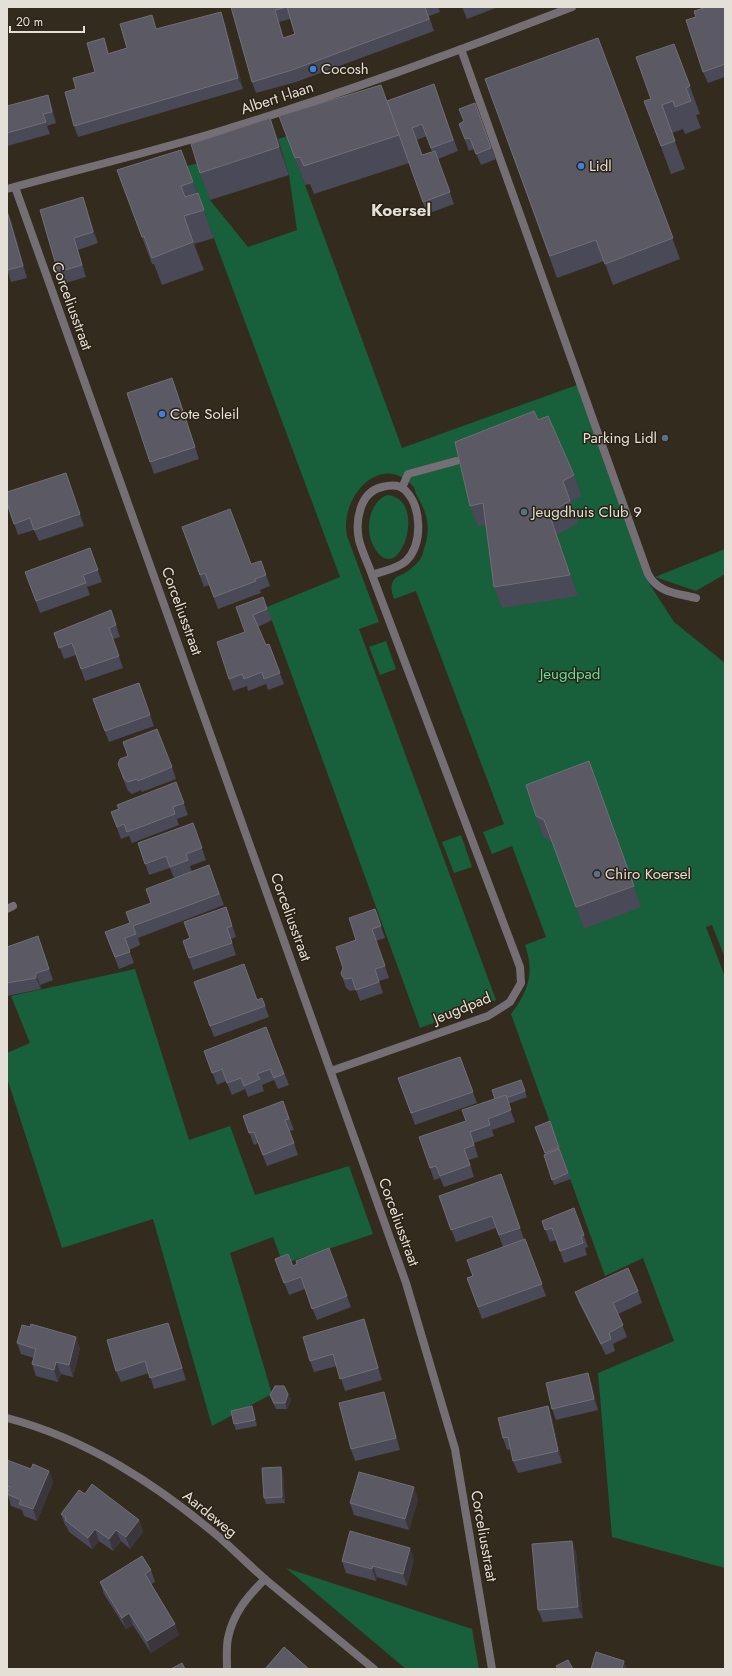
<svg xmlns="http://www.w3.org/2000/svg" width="732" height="1676" viewBox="0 0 732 1676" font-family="Jost,sans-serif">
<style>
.green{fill:#185f3b}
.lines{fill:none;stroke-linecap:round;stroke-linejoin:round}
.service{stroke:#756f75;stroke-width:8}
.minor{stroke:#756f75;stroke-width:8}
.tertiary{stroke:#756f75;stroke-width:8}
.wall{fill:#4a4957;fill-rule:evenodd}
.shaded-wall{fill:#3a363b}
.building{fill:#5a5964;stroke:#706e76;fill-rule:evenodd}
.shop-dot{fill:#3f7fe0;stroke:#2a2215;stroke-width:1.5}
.service-dot{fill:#5c6f8a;stroke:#2a2215;stroke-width:1.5}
.labels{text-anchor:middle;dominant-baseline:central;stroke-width:3;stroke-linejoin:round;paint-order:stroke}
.poi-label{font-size:15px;fill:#e4dfd7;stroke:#2a2215;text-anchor:start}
.street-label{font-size:15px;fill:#e4dfd7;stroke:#2a2215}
.park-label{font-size:15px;fill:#66e09d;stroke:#2a2215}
.quarter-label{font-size:17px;font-weight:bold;fill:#e4dfd7;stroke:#2a2215}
</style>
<rect width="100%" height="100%" fill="#342b1f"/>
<g class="green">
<path d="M287 136 402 448 577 385 647 580 674 622 725 663V958L712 925 706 927 725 977V1568L612 1537 598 1373 674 1341 643 1258 605 1276 511 1014C528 992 535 973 525 945L546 937 512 846 492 854 483 832 504 824 416 591 394 599C392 593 390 587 393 581 396 576 400 576 405 573 410 570 418 563 421 558 423 555 423 550 425 546 431 526 427 512 416 494 415 492 415 488 413 486 381 451 339 497 347 536L379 622 359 629 496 1000 420 1028 267 607 340 577 187 166 199 163 210 200 248 247 297 230 289 175 278 139Z"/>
<path d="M387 495C431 498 397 597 372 543 365 527 370 502 387 495Z"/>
<polygon points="725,549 725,574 696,591 655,577"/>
<polygon points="386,641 396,669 380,675 369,647"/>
<polygon points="461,835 472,867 454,873 442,842"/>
<polygon points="135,969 189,1140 230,1126 255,1195 349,1166 373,1234 283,1264 273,1237 230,1253 272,1394 212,1426 153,1219 62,1248 7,1078 7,1053 30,1043 11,996"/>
<polygon points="286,1568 472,1629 479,1669 406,1669"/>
</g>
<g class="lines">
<g class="service">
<path d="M461 49 648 574C658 593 677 593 696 598"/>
<polyline points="402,488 408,474 456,461"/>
</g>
<g class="minor">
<polyline points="15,187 406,1283 455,1449 492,1669"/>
<polyline points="7,909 13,906"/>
<path d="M331 1071 488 1016 510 1002 521 983 520 967 372 575C368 563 362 552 359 540 355 520 360 492 382 487 390 485 399 484 405 490 422 507 423 544 406 561 397 569 383 571 372 575"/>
<path d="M7 1418C87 1439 156 1484 219 1537 235 1551 250 1566 266 1580 302 1610 338 1639 374 1669"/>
<path d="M227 1669C227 1659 226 1648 228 1638 233 1613 248 1596 265 1579"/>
</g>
<path class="tertiary" d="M7 189C77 170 147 153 217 132 337 96 455 52 572 7"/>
</g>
<g class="wall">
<path d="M231 7H438L440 12 429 16 434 31 296 82 256 93 252 82ZM290 19 295 34 284 38 279 22Z"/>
<polygon points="462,7 498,7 467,19"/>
<polygon points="725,7 725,77 708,83 703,72 696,17"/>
<polygon points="225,23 243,89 78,137 74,126 76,89 95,72 104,38 109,53 127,48 157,29"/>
<polygon points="598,38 680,259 613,285 604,261 557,278 485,79"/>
<polygon points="674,44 700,114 696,115 701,128 685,134 683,129 672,133 685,169 671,174 644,101 651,99"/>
<path d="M434 84 458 151 438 159 454 204 427 214 409 163 314 194 310 184 305 185 279 116 387 101ZM427 136 432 152 422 155 416 140Z"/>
<polygon points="475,103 496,159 481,165 474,149 469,151 463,135 464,122"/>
<polygon points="7,106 52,107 56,123 47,126 50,134 7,146"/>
<polygon points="270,118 280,145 289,175 210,200 200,173"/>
<polygon points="181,150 214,238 194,244 204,270 162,285 154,264 152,264 117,170"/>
<polygon points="87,209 98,243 78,250 86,277 62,284 58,272 40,210"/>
<polygon points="11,220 27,278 11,282 7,269"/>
<polygon points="176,390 199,459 154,474 150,462"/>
<polygon points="538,420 574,475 582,496 571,502 578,523 557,535 578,596 502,608 494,587 486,525 478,527 470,506"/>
<polygon points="66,473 84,526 39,541 34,530 18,535 7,503"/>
<polygon points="182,527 251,564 261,561 270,586 260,590 261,593 218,609 209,585 204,587"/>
<polygon points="90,548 102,582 87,587 90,595 40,613 25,572"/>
<polygon points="263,597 272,620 258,627 266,645 269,644 284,684 268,690 266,684 248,691 247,686 233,691 229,679 245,632"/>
<polygon points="111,610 120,637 113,639 123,668 85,681 76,655 64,659 54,633"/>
<polygon points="139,683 154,726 109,742 93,699"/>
<polygon points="123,742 172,767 176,779 142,792 141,790 132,794 128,791 122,776 128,756"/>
<polygon points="589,761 641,907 584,929 552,841 543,837 536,816"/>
<polygon points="176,782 188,815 177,819 179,825 132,843 129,836 121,839 111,812"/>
<polygon points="193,823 206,860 190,866 192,872 209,865 224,905 138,938 140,945 129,950 134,963 119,969 105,932 130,923 151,903 174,878 170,868 149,875 138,843"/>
<polygon points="226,907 236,937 231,939 236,955 193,970 183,941 190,938"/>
<polygon points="375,909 385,938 376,941 389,978 379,981 383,993 360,1001 356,990 350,991 346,988 342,976 343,968 356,940"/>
<polygon points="38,936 53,980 40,985 41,989 7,996 7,947"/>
<polygon points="194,982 257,1000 262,998 269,1017 214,1037"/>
<polygon points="266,1027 289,1085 278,1089 274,1080 262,1085 264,1091 248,1097 245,1089 232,1095 226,1081 217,1085 204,1051"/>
<polygon points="460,1057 477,1103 415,1125 398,1078"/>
<polygon points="521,1080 527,1097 508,1104 515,1122 492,1130 494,1136 474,1143 478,1157 469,1160 474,1177 444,1187 440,1178 434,1180 430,1168 466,1121"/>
<polygon points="283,1101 294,1130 290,1131 298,1155 267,1166 258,1143 254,1145 243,1116"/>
<polygon points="550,1121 571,1179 554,1185 544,1155 545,1154 535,1127"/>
<polygon points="501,1174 524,1239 525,1239 546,1296 482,1319 467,1278 473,1276 503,1247 496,1228 456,1242 439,1196"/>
<polygon points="574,1208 588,1247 585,1248 587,1255 564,1263 556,1240 550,1242 542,1221"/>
<polygon points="329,1248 351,1307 317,1320 305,1289 289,1295 275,1259 293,1266"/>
<polygon points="638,1291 642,1303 618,1314 627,1337 613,1344 615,1351 606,1355 579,1303 575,1292"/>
<polygon points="364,1319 368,1331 382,1380 345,1391 337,1366 314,1372 310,1361"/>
<polygon points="168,1323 172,1334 186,1380 154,1389 149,1373 121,1382 116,1371"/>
<polygon points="17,1343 80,1348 73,1377 61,1374 58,1382 36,1376 32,1364 34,1358 21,1354"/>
<polygon points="588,1373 592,1385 598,1410 556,1420 552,1409"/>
<polygon points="288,1394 291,1400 287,1409 276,1409 272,1401 270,1395"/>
<polygon points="388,1404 400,1450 355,1461 351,1449"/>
<polygon points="548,1406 552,1418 562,1463 518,1473 513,1461 511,1449 507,1450 503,1438"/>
<polygon points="254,1412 257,1426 236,1430 234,1424"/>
<polygon points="7,1460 31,1469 49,1471 53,1482 37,1521 24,1516 22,1510 11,1506 8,1496 7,1496"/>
<polygon points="283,1473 285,1503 266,1504 264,1498"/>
<polygon points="85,1494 139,1520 143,1532 130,1549 121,1541 113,1551 99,1541 92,1549 69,1532 67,1527 65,1525 61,1514"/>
<polygon points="418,1499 409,1530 354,1515 350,1503"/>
<polygon points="576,1552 583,1618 543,1622 538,1610"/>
<polygon points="414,1559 407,1586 377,1577 376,1581 346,1573 342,1561"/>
<polygon points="151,1570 155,1582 151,1584 175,1624 179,1635 151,1653 133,1625 126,1629 104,1594 100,1582"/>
</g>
<g class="shaded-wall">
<polygon points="275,10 279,22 287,50 283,38"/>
<polygon points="221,12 225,23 243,89 238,78"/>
<polygon points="104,38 108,50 112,65 108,54"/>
<polygon points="48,95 52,107 56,123 52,112"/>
<polygon points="43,114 47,126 50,134 46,122"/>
<polygon points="270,118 280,145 289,175 279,147"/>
<polygon points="83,197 87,209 98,243 93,232"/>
<polygon points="7,210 11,220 27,278 23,266"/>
<polygon points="74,238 78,250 86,277 82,265"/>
<polygon points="36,973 40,985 41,989 36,978"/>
<polygon points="364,1319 368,1331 382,1380 378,1368"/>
<polygon points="168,1323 172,1334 186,1380 182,1368"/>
<polygon points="76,1337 80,1348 73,1377 69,1365"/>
<polygon points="56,1362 61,1374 58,1382 54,1370"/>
<polygon points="588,1373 592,1385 598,1410 594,1399"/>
<polygon points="384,1392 388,1404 400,1450 396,1438"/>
<polygon points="288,1394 291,1400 287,1409 285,1403"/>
<polygon points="252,1406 254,1412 257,1426 255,1420"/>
<polygon points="548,1406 552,1418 562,1463 558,1451"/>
<polygon points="281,1467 283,1473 285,1503 282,1497"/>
<polygon points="49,1471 53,1482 37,1521 33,1509"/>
<polygon points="414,1487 418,1499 409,1530 405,1519"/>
<polygon points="139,1520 143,1532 130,1549 126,1537"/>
<polygon points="95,1529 99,1541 92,1549 88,1538"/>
<polygon points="116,1530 121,1541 113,1551 109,1539"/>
<polygon points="572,1541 576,1552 583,1618 578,1607"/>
<polygon points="410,1548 414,1559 407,1586 403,1574"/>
<polygon points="373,1566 377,1577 376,1581 372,1569"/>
<polygon points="129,1613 133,1625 126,1629 122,1618"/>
<polygon points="175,1624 179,1635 151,1653 147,1641"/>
<polygon points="624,1661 627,1669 622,1669"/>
</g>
<g class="building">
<path d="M231 7H425L429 19 292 70 252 82ZM287 7 295 34 283 38 275 10Z"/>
<polygon points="707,7 725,7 725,64 703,72 686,20 696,17 694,11"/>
<polygon points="221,12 238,78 74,126 65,92 76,89 73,78 95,72 87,43 104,38 108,54 127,48 120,24 152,15 156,29"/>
<polygon points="598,38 673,238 605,264 596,240 550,256 485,79"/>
<polygon points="674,44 690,86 686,88 691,101 675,107 673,101 662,105 675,141 661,146 644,101 651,99 636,57"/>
<polygon points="434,84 453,140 431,148 422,124 412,128 422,155 435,151 450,192 423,202 387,101"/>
<polygon points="381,85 399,135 304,166 300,157 295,158 279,116"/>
<polygon points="48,95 52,112 43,114 46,122 7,133 7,106"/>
<polygon points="475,103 491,148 476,154 470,138 465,139 459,124 464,121 459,109"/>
<polygon points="270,118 279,147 200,173 191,144"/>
<polygon points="181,150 193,182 181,186 185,197 198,193 204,210 184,216 193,242 152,258 144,236 142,237 117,170"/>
<polygon points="83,197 93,232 74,238 82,265 58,272 40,210"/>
<polygon points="7,211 23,266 7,270"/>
<polygon points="172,378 195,447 150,462 127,393"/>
<polygon points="534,411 538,420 548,416 574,475 563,481 570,501 549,513 570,575 494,587 483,503 470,506 455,442"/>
<polygon points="66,473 80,514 34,530 30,518 14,524 7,503 7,492"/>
<polygon points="230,509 251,564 261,561 266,575 255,579 256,581 214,597 205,573 200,575 182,527"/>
<polygon points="90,548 98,570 83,575 86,583 36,601 25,572"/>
<polygon points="263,597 267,609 253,615 266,645 269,644 280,673 264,679 262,672 244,679 242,674 229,679 217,642 245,632 236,607"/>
<polygon points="111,610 116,625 109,628 119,656 81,669 72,643 59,648 54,633"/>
<polygon points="139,683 150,715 105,731 93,699"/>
<polygon points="157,729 172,767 138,781 137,779 128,782 124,779 118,764 120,759 128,756 123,742"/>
<polygon points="589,761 634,886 576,907 544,820 536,816 526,785"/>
<polygon points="176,782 184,803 173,807 175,814 127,832 124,824 117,827 111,812 119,809 117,805"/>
<polygon points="193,823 202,848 186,854 188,860 170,867 166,856 145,864 138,843"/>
<polygon points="209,865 219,894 133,926 136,934 125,938 130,952 115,957 105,932 130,923 126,912 151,903 146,889"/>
<polygon points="226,907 232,926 227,928 232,943 189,958 183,941 190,938 184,922"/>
<polygon points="375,909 381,926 372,929 385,966 375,969 379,982 356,990 352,978 345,979 342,976 341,973 343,968 336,947 356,940 349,918"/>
<polygon points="38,936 49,969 36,973 36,978 7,983 7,947"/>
<polygon points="244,964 257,1000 262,998 265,1006 210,1026 194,982"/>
<polygon points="266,1027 284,1074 274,1078 270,1069 257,1074 260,1079 244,1086 241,1078 227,1083 222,1069 212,1073 204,1051"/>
<polygon points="460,1057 473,1092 411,1113 398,1078"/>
<polygon points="521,1080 525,1091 506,1098 506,1095 495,1099 492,1090"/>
<polygon points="506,1095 511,1110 488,1119 490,1125 470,1132 474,1145 464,1149 470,1165 440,1176 436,1166 430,1168 419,1137 466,1121 462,1110"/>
<polygon points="283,1101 289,1119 285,1120 294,1143 263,1155 254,1132 249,1133 243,1116"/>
<polygon points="550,1121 559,1148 545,1153 535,1127"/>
<polygon points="559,1149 568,1173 552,1180 544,1155"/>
<polygon points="501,1174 520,1228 499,1235 492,1216 451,1230 439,1196"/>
<polygon points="574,1208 584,1235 581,1236 583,1243 560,1251 552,1228 545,1230 542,1221"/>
<polygon points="525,1239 542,1284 478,1307 467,1278 473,1276 467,1260"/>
<polygon points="329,1248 347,1296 312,1309 301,1277 284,1283 275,1259 288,1254 293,1266 297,1264 296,1261"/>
<polygon points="628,1268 638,1291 613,1303 623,1325 609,1333 611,1339 601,1344 575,1292"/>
<polygon points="364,1319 378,1368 340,1379 333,1354 310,1361 303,1337"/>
<polygon points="168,1323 182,1368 150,1378 145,1361 116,1371 107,1340"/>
<polygon points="31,1324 76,1337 69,1365 56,1362 54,1370 32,1364 36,1349 17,1343 22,1325 30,1327"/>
<polygon points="588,1373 594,1399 552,1409 546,1383"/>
<polygon points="275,1386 284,1386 288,1394 285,1403 274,1403 270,1395"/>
<polygon points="384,1392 396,1438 351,1449 339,1403"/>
<polygon points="252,1406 255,1420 234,1424 231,1411"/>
<polygon points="548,1406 558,1451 513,1461 508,1437 503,1438 498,1418"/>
<polygon points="7,1460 31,1469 33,1464 49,1471 33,1509 19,1504 21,1500 7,1494 10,1487 7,1486"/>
<polygon points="281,1467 282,1497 264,1498 262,1468"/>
<polygon points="359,1472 414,1487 405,1519 350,1503"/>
<polygon points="92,1484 139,1520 126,1537 116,1530 109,1539 95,1529 88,1538 65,1520 66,1518 61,1514 79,1490 85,1494"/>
<polygon points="350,1531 410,1548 403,1574 373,1566 372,1569 342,1561"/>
<polygon points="572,1541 578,1607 538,1610 532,1544"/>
<polygon points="142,1556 151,1570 145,1574 175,1624 147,1641 129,1613 122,1618 100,1582"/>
<polygon points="284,1647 309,1669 265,1669"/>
<polygon points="596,1652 624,1661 622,1669 591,1669"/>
<polygon points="568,1660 573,1669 558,1669 556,1666"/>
<polygon points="182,1663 185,1669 171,1669"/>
</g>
<g class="shop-dot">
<circle cx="313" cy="69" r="4"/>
<circle cx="581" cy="166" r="4"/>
<circle cx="162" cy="414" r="4"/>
</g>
<g class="service-dot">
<circle cx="665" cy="438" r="4"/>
<circle cx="524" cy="512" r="4"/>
<circle cx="597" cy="874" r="4"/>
</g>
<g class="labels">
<g class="poi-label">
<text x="321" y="69">Cocosh</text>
<text x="589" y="166">Lidl</text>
<text x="170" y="414">Cote Soleil</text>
<text x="657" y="438" text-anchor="end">Parking Lidl</text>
<text x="532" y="512">Jeugdhuis Club 9</text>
<text x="605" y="874">Chiro Koersel</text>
</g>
<g class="street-label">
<text transform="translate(277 98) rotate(-18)">Albert I-laan</text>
<text transform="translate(72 306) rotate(70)">Corceliusstraat</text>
<text transform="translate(182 611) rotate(70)">Corceliusstraat</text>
<text transform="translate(291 917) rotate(70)">Corceliusstraat</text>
<text transform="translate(462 1008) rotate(-22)">Jeugdpad</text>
<text transform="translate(399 1222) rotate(70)">Corceliusstraat</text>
<text transform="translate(210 1514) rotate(39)">Aardeweg</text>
<text transform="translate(484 1536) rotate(80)">Corceliusstraat</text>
</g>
<g class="park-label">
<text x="570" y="674">Jeugdpad</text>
</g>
<g class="quarter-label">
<text x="401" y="210">Koersel</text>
</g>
</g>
<rect width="732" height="1676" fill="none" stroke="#e4dfd7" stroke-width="16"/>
<path d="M10 26v6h74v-6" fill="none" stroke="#e4dfd7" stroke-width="2"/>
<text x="16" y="26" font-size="12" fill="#e4dfd7" stroke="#2a2215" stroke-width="3" paint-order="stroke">20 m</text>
</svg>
